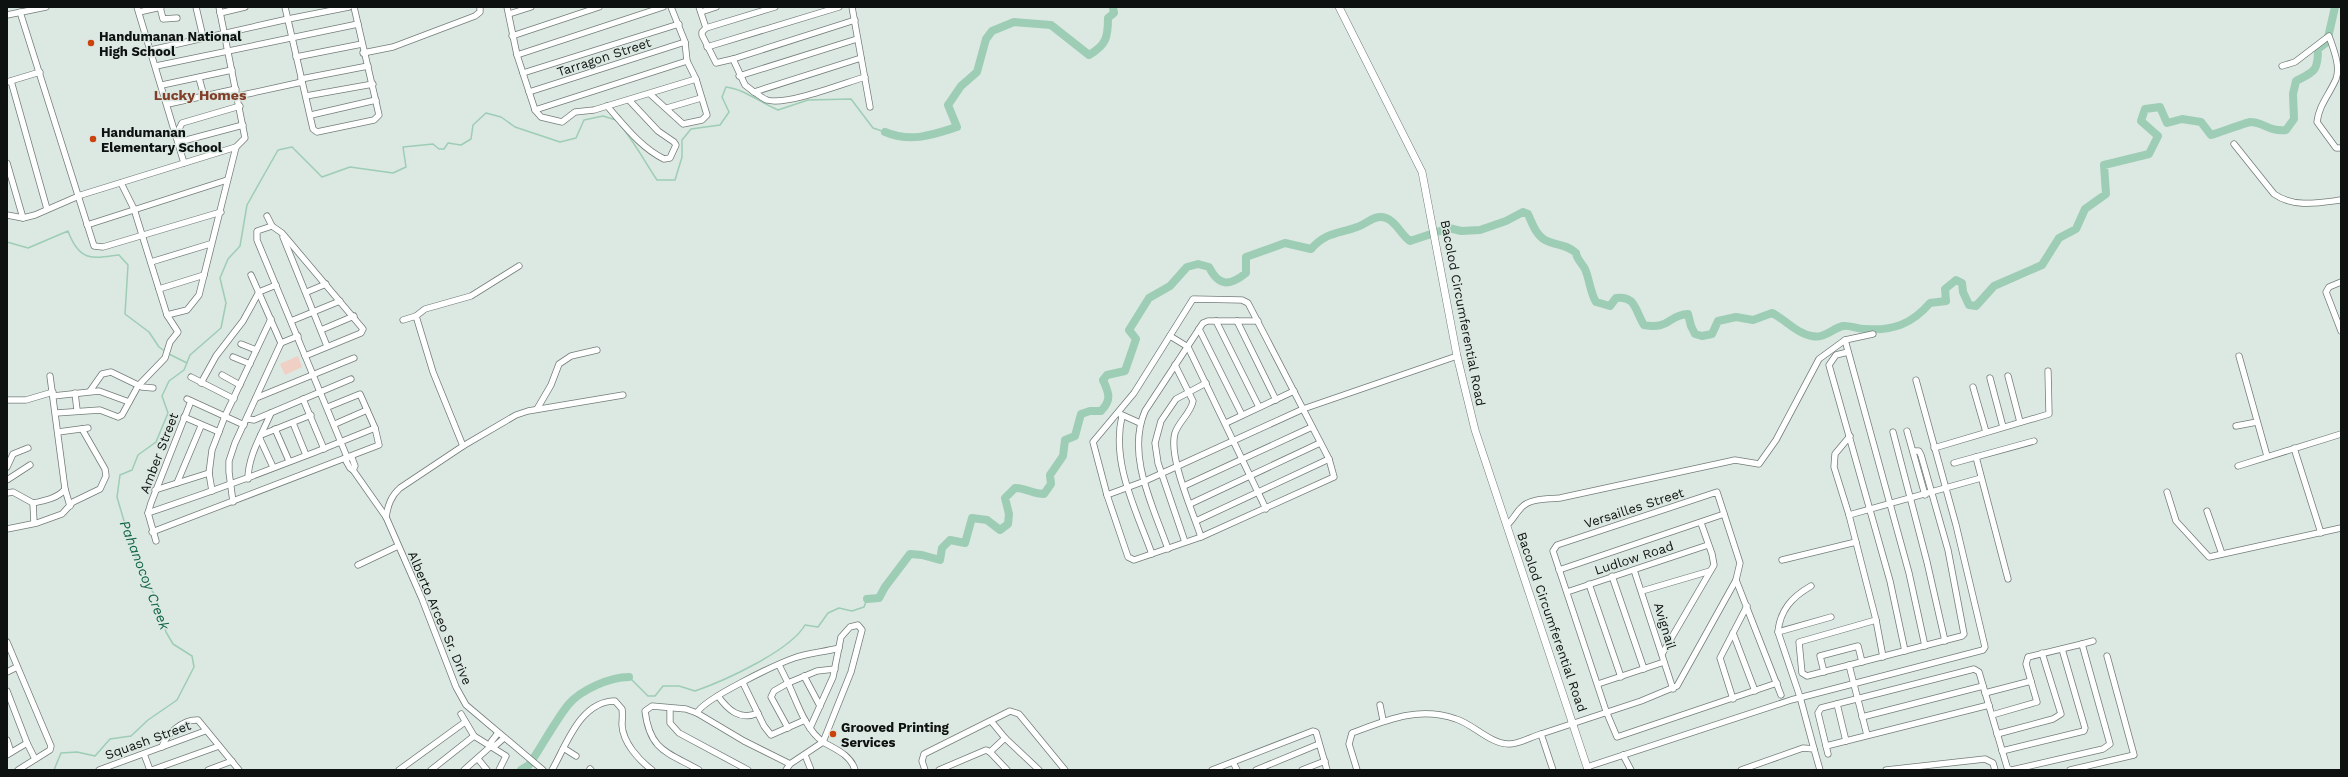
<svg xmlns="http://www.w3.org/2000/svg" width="2348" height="777" viewBox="0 0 2348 777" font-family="'Work Sans',sans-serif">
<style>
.green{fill:#f0cfc4}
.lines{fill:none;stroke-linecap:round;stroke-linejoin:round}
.stream{stroke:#9dcdb5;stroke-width:1.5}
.river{stroke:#9dcdb5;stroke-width:8}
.minor-casing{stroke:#737d78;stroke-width:7}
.major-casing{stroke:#737d78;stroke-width:8}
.minor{stroke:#fff;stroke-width:5.5}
.major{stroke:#fff;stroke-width:7}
.poi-dot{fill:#ca430d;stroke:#dce8e2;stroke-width:1.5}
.labels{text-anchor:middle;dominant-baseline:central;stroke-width:3;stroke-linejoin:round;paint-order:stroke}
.poi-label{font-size:13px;font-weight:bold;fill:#0d110f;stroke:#dce8e2;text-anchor:start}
.street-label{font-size:13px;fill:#0d110f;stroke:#dce8e2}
.neighbourhood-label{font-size:14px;font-weight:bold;fill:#823e28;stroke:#dce8e2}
.water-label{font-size:14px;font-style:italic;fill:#116546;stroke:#dce8e2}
</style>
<rect width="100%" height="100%" fill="#dce8e2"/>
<polygon class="green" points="298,356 302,367 285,375 280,364"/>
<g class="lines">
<g class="stream">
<path d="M621 126C635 143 645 162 657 180H675L682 157V140L691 129 720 125 729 112 722 97 726 87C744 89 761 103 778 110L808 100 851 99 873 128 885 132"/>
<path d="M7 242 28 248 68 231C79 261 91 259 119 255L128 265 125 314 149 332 159 347 166 352"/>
<polyline points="169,354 187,363"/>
<path d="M629 677 648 696H655L663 686H679L695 691C724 681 790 651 805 625L818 627 828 613 839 608 852 611 864 607 867 599"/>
<polyline points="54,770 61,753 77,752 95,756 110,739 131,736 148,720 177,700 194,667 192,656 173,644 166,632 157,598 145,580 131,545 117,497 120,475 132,470 138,455 156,442 168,413 162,396 169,381 184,370 190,355 221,328 226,303 220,278 228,259 240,246 247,205 278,150 292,147 322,177 350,167 393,173 406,167 403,147 433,144 439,149 444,149 448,143 461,145 471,139 473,125 486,113 501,117 515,127 560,142 576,138 584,120 603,116 616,120"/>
</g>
<g class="river">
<path d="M885 132C911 143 932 135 957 127L948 105 961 86 977 72 986 39 992 31 1014 22 1051 25 1089 55C1106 45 1108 38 1108 18L1114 13 1113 7"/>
<path d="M867 599 879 598 885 587 910 554 922 555 940 560 942 548 950 540 965 543 972 518 987 520 1000 530 1008 524 1009 514 1005 498 1015 488C1026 488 1033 494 1044 494L1051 484 1050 475 1063 456 1065 440 1075 436 1081 414 1090 411H1101C1112 400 1109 393 1103 380L1107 375 1125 371 1136 339 1129 330 1149 298 1170 286 1187 267 1198 264 1209 267C1219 287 1230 286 1246 273V257L1285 243 1311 249C1326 232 1338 234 1357 227 1367 224 1374 214 1386 218 1397 222 1400 234 1410 241L1449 228 1461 231 1480 230 1506 221 1523 212 1528 214C1532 223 1536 235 1545 240 1556 246 1565 243 1576 253 1577 260 1582 263 1585 269 1590 281 1590 292 1596 302L1610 306 1616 298C1636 295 1635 311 1644 325 1670 330 1668 315 1688 314L1691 326 1695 334 1702 336 1712 334 1718 321 1736 317 1753 320 1772 313C1785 319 1797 334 1812 336 1824 339 1833 328 1843 326 1849 325 1858 329 1865 329 1893 331 1912 324 1930 303L1946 301 1945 289 1956 280 1962 283 1963 292 1969 305 1976 306 1994 286 2042 265 2059 238 2076 229 2085 209 2106 194 2104 165 2149 154 2158 136 2141 121 2145 109 2160 107 2167 123 2182 119 2201 122 2211 135C2218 133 2245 123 2250 122 2264 122 2269 132 2286 130L2294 119 2293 94 2296 81C2315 71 2318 71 2318 49L2327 42 2335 7"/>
<path d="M521 770 529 765C542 746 554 723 568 705 580 690 610 677 629 677"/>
</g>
<g class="minor-casing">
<g id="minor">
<polyline points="137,7 184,163"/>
<polyline points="160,7 163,19 177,18"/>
<polyline points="196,7 203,37"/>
<polyline points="285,7 313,129 317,132 374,120 379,115 354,7"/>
<polyline points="507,7 517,55 535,110 687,61"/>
<polyline points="699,7 706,28 702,32 702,35 716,63 733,59"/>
<polyline points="852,7 870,107"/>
<polyline points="20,12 94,246 103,247 221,212"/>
<polyline points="139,12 161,7"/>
<polyline points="701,12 716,7"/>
<polyline points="220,13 245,7"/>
<polyline points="509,14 531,7"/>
<polyline points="7,15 46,7"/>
<polyline points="855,20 733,59 745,85 754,92 861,58"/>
<polyline points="706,28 775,7"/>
<polyline points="512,36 599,7"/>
<polyline points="707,47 839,7"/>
<polyline points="151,50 288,19 349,7"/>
<polyline points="363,53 393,47 475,16 480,12 480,7"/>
<polyline points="517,55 663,7"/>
<polyline points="296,57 362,44"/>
<polyline points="156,66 358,24"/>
<path d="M2282 66 2295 62 2329 36C2333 48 2341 66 2336 79 2329 95 2319 105 2317 122L2336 148H2341"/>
<polyline points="523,73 679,24"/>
<polyline points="739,76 857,39"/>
<polyline points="199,78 204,96"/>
<polyline points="301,79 368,66"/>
<polyline points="11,81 47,209"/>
<polyline points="7,82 40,72"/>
<polyline points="162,85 232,70"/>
<polyline points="529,92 685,42"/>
<path d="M754 92C758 94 763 99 767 100 786 106 844 83 865 77"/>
<polyline points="650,94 683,124 702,120 707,115 696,79 687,61 685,42 671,7"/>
<polyline points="238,96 302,82"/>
<polyline points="306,96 373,84"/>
<polyline points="168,104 236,89"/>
<path d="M607 106C624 125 641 148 664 159L670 158 676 145 674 142 658 131 629 100"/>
<polyline points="667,108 701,98"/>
<polyline points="535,110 541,117 562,122 575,112 594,110 696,79"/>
<polyline points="311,115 376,100"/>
<polyline points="181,141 179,129 182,123 240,106"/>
<polyline points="179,142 243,125"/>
<path d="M2234 144 2274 194C2294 208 2318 203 2341 200"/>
<polyline points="7,163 23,218"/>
<polyline points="121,183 134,209 167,315 187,310 199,295 236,147"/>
<polyline points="7,215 23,218 35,215 81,195 236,147 245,138 219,7"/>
<polyline points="267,216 272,226 282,233 363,329 361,333 305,356"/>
<polyline points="87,225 227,180"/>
<polyline points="272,226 257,231 257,240 347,457 346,461 350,468 353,470 386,517 422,599 456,687 466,705 543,770"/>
<polyline points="283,237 327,346"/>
<polyline points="151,262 210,244"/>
<polyline points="2341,282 2329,287 2326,292 2341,331"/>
<polyline points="159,289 204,275"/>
<polyline points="307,292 326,284"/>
<polygon points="1193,299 1242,300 1248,303 1329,459 1334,477 1201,537 1134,560 1128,557 1107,495 1093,442 1134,393"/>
<polyline points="416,316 425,309 471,296 519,266"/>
<polyline points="291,321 340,301"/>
<polyline points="1216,321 1259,407"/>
<polyline points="1237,321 1276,400"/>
<polyline points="1199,329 1242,415"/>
<polyline points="321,330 354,316"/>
<polyline points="1170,336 1188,347 1266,509"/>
<polyline points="1845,340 1909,573 1925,646"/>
<polyline points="281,343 298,336"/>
<polyline points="241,344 256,350"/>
<polyline points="1848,352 1836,355 1829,365 1890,581 1905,651"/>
<polyline points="2239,356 2267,456"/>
<polyline points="233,357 250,364"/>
<path d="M1175 365 1193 401C1191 413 1179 421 1175 433 1168 457 1193 512 1201 537"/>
<polyline points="222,375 240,385"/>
<polyline points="2008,376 2020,422"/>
<polyline points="191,377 234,399"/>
<polyline points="1990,378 2003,427"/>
<polyline points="201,383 216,356 243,321 259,292 276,285"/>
<polyline points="1973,387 1986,432"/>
<polyline points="90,391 102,374 111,372 142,387 153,388"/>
<polyline points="75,393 77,410"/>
<polyline points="53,396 99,391 129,402"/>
<polyline points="256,398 354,358"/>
<polyline points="187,399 244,425"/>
<polyline points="303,399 324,449"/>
<polyline points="7,400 26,400 53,392"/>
<polyline points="537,409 551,385 559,364 571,356 597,350"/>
<polyline points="56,413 100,410 118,417 122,415 138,386 165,358 170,342 178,332 167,315"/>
<polyline points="1120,414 1140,423"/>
<path d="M1122 416C1111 463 1136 510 1152 554"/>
<polyline points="184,417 219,432"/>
<polyline points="248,419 254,420 351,379"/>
<polyline points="293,423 306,455"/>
<polyline points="1226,423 1294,391"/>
<polyline points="335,424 367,410"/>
<polyline points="2236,426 2257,422"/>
<polyline points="275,429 289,461"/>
<polyline points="1907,431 1925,495"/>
<polyline points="58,432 88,428"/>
<polyline points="1893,432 1927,562 1945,641"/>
<polyline points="261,435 311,415"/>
<polyline points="1850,436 1835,454 1834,467 1849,515 1876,620 1883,657"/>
<polyline points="260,439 273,467"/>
<polyline points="463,446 516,415 528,411 623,395"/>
<polyline points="1934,448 2049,414 2048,371"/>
<polyline points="2294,448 2321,533"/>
<polyline points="347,457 352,458 355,466 353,470"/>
<polyline points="1976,457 2008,579"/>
<polyline points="1954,463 2034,441"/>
<polyline points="2238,466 2341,434"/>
<polyline points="7,467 13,454 28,448"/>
<path d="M248 479C248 456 262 434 271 413"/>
<polyline points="7,480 30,465"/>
<polyline points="177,483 201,426"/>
<polyline points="1184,486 1312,427"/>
<polyline points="65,489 70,506"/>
<polyline points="155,490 209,473"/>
<polyline points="212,491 209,473 212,450 225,416 271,319"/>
<polyline points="2167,492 2176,521 2209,557 2341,528"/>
<path d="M7 493 13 492 33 503C43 501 59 498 65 489L50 376"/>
<polyline points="1107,495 1145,481 1303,409 1457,356"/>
<polyline points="233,502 229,472 229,461 235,443 281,343 251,275"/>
<polyline points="33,503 34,523"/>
<polyline points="1190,504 1320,443"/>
<polyline points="2207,511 2222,554"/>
<path d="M148 513C225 487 300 459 375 428"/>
<polyline points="1849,515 1981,478"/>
<path d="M386 517C388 505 391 496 400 488L463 446 433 372 416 316 403 320"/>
<polyline points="1196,521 1329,459"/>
<path d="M1507 525C1513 520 1515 514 1521 508 1529 498 1549 499 1560 498L1726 462 1735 460 1759 464 1776 440 1819 359 1845 340 1873 334"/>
<polyline points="7,529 37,523 62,514 73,502 100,489 106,476 105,469 82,429"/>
<polyline points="152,532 379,445 375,428 360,394 328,407"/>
<polyline points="156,541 148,513 151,503 191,401"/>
<polyline points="1185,542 1158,463 1155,443 1161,421 1176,399 1206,383"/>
<path d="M1168 549C1153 506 1126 455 1145 411L1203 323 1208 321H1258"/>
<polyline points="1782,560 1856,542"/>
<polyline points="358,565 398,546"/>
<polyline points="1559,570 1724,514"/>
<polyline points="1634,570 1673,689"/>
<polyline points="1612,576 1644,669"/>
<polyline points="1736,580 1781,695"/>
<polyline points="1589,584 1621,677"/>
<path d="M1811 586C1792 597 1780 610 1778 632L1800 697 1814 749"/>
<polyline points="1642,591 1710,571"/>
<polyline points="1567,592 1708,545"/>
<polyline points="1876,620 1799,642 1802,673 1807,676 1962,636 1964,634 1948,550 1921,455 1919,451 1913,451"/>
<polyline points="1778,632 1831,617"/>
<polyline points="1733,633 1755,691"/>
<polyline points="7,642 51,746 50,750 18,770"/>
<polyline points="2082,644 2093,641"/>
<polyline points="1662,654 1714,565 1712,554 1701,523"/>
<polyline points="779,665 788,683 774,691 771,697 788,728"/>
<polyline points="1849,665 1867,735"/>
<path d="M835 669 817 671 788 683C797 702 805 729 823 742 835 749 851 755 855 770"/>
<polyline points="7,672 17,667"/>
<polyline points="1824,672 1820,656 1858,646 1862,662"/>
<polyline points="804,676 820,706"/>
<polyline points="743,683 764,726 771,735 805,720"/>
<polyline points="1598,684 1664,662"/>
<polyline points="7,691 27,743 35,759"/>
<polyline points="1985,693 2031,681"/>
<path d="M718 696C728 710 740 721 758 713"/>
<polyline points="1733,699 1720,658 1747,606"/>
<polyline points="1837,704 1846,741"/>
<polyline points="1380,705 1383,720"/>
<polyline points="670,708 670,723 679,733 748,770"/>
<path d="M697 713C703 699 777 664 794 658 809 653 824 652 839 648"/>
<polyline points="461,714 474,736 506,756 499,770"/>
<polyline points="1992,715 2037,702 2026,664 2028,657 2082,644 2110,744 2103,749 2012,770"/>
<polyline points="1862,717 1983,686"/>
<polyline points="991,721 1005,738 1039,770"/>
<polyline points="1997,734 2053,719 2061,714 2042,653"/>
<polyline points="7,740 11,752"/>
<polyline points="491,746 491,742 498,733"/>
<polyline points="1826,746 1989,705"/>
<path d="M162 747C166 734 183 719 198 720L239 770"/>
<polyline points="565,749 576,756"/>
<polyline points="2002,751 2084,731 2085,728 2062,649"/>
<polyline points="990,752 1005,738"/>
<polyline points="144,754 150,770"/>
<polyline points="1828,754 1818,713 1821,708 1974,669 1979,672 2007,767 2010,770"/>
<polyline points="7,755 27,743"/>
<polyline points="805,755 811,770"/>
<polyline points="1623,755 1631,770"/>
<polyline points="478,759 487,770"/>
<polyline points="1233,762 1237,770"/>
<polyline points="1587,767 1791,700 1983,650 1985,647 1956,525 1916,380"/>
<polyline points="590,769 591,770"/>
<polyline points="99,770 205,731"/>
<polyline points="152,770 219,746"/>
<polyline points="208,770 232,761"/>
<polyline points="399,770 465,722"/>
<polyline points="431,770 474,736"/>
<polyline points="464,770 491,746 496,745 504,738"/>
<path d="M552 770C566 746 580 701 615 701L622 709C623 715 622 720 622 725 623 743 639 760 652 770"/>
<path d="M699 770C667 752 650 751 645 711L652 706 686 709 697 713 744 741 790 764"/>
<polyline points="786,770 790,764 823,742 851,672 862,630 858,625 850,627 841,637 833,677 810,728"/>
<polyline points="925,770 922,761 924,754 1010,711 1019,714 1065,770"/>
<polyline points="939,770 986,750 990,752 1007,770"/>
<polyline points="1212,770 1313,731 1316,732 1327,770"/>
<polyline points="1256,770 1319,744"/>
<polyline points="1302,770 1325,761"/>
<path d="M1357 770 1349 744 1352 733C1387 720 1418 706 1456 719 1473 724 1490 744 1509 744 1519 744 1531 737 1541 734"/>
<polyline points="1553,770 1541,734 1641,701 1677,686 1736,580 1740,563 1717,492 1557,545 1553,551 1606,711 1617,737 1777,683"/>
<polyline points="1741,770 1803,748 1814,749 1820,770"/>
<polyline points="1886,770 1985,759 1993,763 1995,770"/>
<polyline points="2070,770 2134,755 2107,656"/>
</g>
</g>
<g class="major-casing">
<polyline id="major" points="1339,7 1422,172 1457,356 1475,430 1588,770"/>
</g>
<use href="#minor" class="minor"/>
<use href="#major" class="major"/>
</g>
<g class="poi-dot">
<circle cx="91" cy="43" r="4"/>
<circle cx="93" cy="139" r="4"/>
<circle cx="833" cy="734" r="4"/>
</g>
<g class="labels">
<g class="poi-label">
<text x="99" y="36">Handumanan National<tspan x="99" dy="15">High School</tspan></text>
<text x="101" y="132">Handumanan<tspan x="101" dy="15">Elementary School</tspan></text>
<text x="841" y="727">Grooved Printing<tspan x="841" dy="15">Services</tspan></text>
</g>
<g class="street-label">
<text transform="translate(604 57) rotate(-18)">Tarragon Street</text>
<text transform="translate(1463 313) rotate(79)">Bacolod Circumferential Road</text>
<text transform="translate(159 453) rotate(-69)">Amber Street</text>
<text transform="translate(1634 508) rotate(-18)">Versailles Street</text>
<text transform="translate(1634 558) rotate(-18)">Ludlow Road</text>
<text transform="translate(440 618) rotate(67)">Alberto Arceo Sr. Drive</text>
<text transform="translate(1552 622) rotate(71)">Bacolod Circumferential Road</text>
<text transform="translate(1665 626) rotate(73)">Avignail</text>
<text transform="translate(148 740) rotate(-20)">Squash Street</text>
</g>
<g class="neighbourhood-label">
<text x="200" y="95">Lucky Homes</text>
</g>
<g class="water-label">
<text transform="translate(145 575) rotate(69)">Pahanocoy Creek</text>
</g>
</g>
<rect width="2348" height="777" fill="none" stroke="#0d110f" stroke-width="16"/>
</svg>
